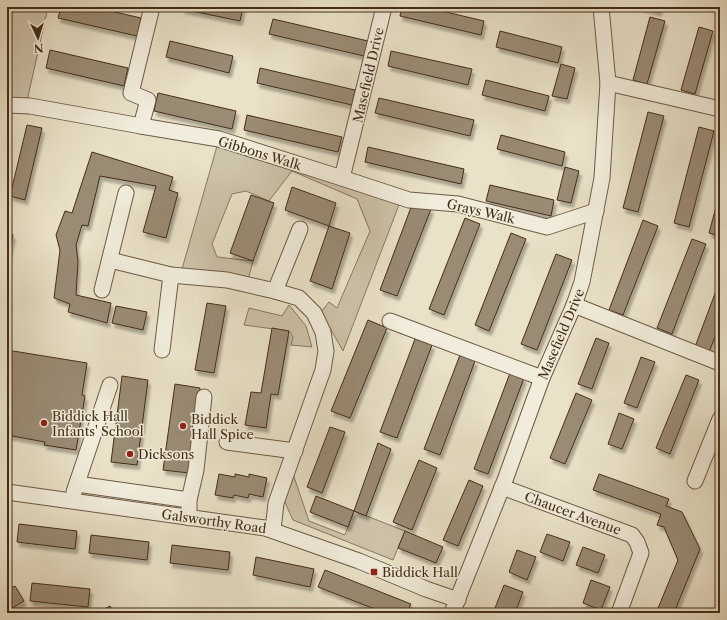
<svg xmlns="http://www.w3.org/2000/svg" width="727" height="620" viewBox="0 0 727 620" font-family="'Libre Caslon Text',serif">
<style>
.green{fill:#cdc2aa;stroke:#887861}
.building{fill:#9a8b74;stroke:#442d18;filter:url(#shadow)}
.lines{fill:none;stroke-linecap:round;stroke-linejoin:round}
.minor-casing{stroke:#6d5a44;stroke-width:17}
.minor{stroke:#f1ecdb;stroke-width:15}
.poi-dot{fill:#8f2418;stroke:#f1ecdb;stroke-width:1.5}
.labels{text-anchor:middle;dominant-baseline:central;stroke-width:3;stroke-linejoin:round;paint-order:stroke}
.street-label{font-size:13px;fill:#442d18;stroke:#f1ecdb}
.poi-label{font-size:13px;fill:#442d18;stroke:#f1ecdb;text-anchor:start}
</style>
<defs>
<filter id="shadow"><feDropShadow dx="2.5" dy="4.5" stdDeviation="1" flood-color="#0004"/></filter>
</defs>
<rect width="100%" height="100%" fill="#e9e1c8"/>
<filter id="stains"><feTurbulence type="fractalNoise" baseFrequency=".005" numOctaves="4"/><feColorMatrix values="0 0 0 0 .2 0 0 0 0 .09 0 0 0 0 .02 0 0 0 .5 -.17"/></filter>
<radialGradient id="worn" r=".72"><stop offset=".6" stop-color="#630" stop-opacity="0"/><stop offset="1" stop-color="#630" stop-opacity=".3"/></radialGradient>
<g class="green">
<polygon points="7,7 48,7 27,101 7,100"/>
<polygon points="219,139 402,197 343,351 321,312 329,302 337,308 370,231 357,199 292,171 269,201 246,191 232,194 212,244 217,257 253,261 247,284 180,276"/>
<polygon points="289,305 306,326 312,347 291,345 293,337 289,331 244,325 249,308 282,316"/>
<polygon points="293,474 309,521 345,535 354,511 405,531 393,560 293,520 283,498"/>
</g>
<g class="building">
<polygon points="61,7 93,7 141,18 137,36 58,18"/>
<polygon points="183,7 243,7 240,21 182,9"/>
<polygon points="402,7 425,7 484,21 481,35 400,16"/>
<polygon points="642,7 660,7 659,12"/>
<polygon points="650,17 665,21 647,84 633,80"/>
<polygon points="273,19 368,41 364,56 269,34"/>
<polygon points="699,27 713,31 695,94 681,90"/>
<polygon points="500,31 562,47 558,63 496,47"/>
<polygon points="170,41 233,56 229,73 166,57"/>
<polygon points="50,50 128,68 124,86 46,68"/>
<polygon points="391,51 472,69 468,85 388,66"/>
<polygon points="561,64 575,68 567,99 552,96"/>
<polygon points="260,68 355,90 352,105 257,83"/>
<polygon points="486,80 549,96 545,111 482,95"/>
<polygon points="158,93 236,111 232,129 154,111"/>
<polygon points="379,98 474,120 470,136 375,113"/>
<polygon points="648,112 664,116 638,212 623,208"/>
<polygon points="247,115 342,137 338,152 244,130"/>
<polygon points="27,125 42,128 25,200 10,196"/>
<polygon points="699,127 714,131 689,227 674,223"/>
<polygon points="501,135 565,152 562,166 497,149"/>
<polygon points="368,147 464,169 461,184 365,162"/>
<polygon points="92,152 173,177 169,190 178,193 166,238 143,232 156,186 100,176 88,226 82,225 76,245 78,261 76,295 111,303 107,323 68,312 70,304 54,298 60,250 56,235 65,211 72,213"/>
<polygon points="565,167 579,171 571,203 557,200"/>
<polygon points="490,185 554,200 551,216 486,201"/>
<polygon points="292,187 336,203 329,226 285,210"/>
<polygon points="720,192 720,236 709,233"/>
<polygon points="251,195 274,203 253,261 230,253"/>
<polygon points="413,202 431,209 397,296 380,290"/>
<polygon points="465,218 480,224 444,315 429,309"/>
<polygon points="643,220 658,226 623,315 609,310"/>
<polygon points="329,226 350,233 332,289 310,281"/>
<polygon points="7,233 13,235 7,262"/>
<polygon points="511,233 526,239 489,331 475,325"/>
<polygon points="692,239 706,244 672,334 657,328"/>
<polygon points="556,254 572,260 537,350 521,344"/>
<polygon points="720,280 720,324 709,352 695,347"/>
<polygon points="207,303 226,306 214,373 195,370"/>
<polygon points="116,306 147,312 143,330 112,323"/>
<polygon points="368,320 387,328 350,418 331,411"/>
<polygon points="272,328 289,331 278,395 271,394 266,428 245,425 251,392 261,393"/>
<polygon points="596,338 609,343 592,389 578,384"/>
<polygon points="415,339 432,345 397,438 380,432"/>
<polygon points="7,350 87,363 82,395 85,396 76,450 44,445 45,442 7,435"/>
<polygon points="460,355 475,361 440,455 424,449"/>
<polygon points="641,357 655,362 637,408 624,403"/>
<polygon points="510,373 524,378 488,474 474,469"/>
<polygon points="686,375 699,380 670,454 656,448"/>
<polygon points="122,376 148,380 137,465 111,462"/>
<polygon points="175,384 200,388 189,473 163,470"/>
<polygon points="576,393 592,400 565,464 550,458"/>
<polygon points="619,413 634,419 622,449 608,444"/>
<polygon points="330,427 345,432 322,493 307,487"/>
<polygon points="378,443 391,449 366,516 354,511"/>
<polygon points="419,460 437,468 412,530 393,522"/>
<polygon points="219,474 235,477 235,474 249,477 249,474 267,478 263,497 249,494 248,498 234,495 233,498 215,495"/>
<polygon points="599,474 669,499 666,506 682,512 700,549 674,613 656,613 678,560 664,527 657,525 661,514 593,490"/>
<polygon points="469,480 483,486 458,546 443,540"/>
<polygon points="316,496 354,511 348,527 310,512"/>
<polygon points="19,524 77,531 75,549 17,542"/>
<polygon points="405,531 443,547 436,563 398,548"/>
<polygon points="547,534 570,542 563,561 540,552"/>
<polygon points="91,535 149,542 147,560 89,553"/>
<polygon points="172,545 230,552 228,570 170,563"/>
<polygon points="583,547 605,555 598,573 576,565"/>
<polygon points="517,550 536,557 527,580 509,572"/>
<polygon points="256,557 314,569 310,587 253,575"/>
<polygon points="325,570 411,604 407,613 385,613 318,587"/>
<polygon points="591,580 610,587 601,610 583,603"/>
<polygon points="32,583 90,589 88,607 30,601"/>
<polygon points="504,585 523,592 515,613 509,613 495,608"/>
<polygon points="15,586 24,601 7,611 7,590"/>
<polygon points="110,606 114,613 97,613"/>
</g>
<g class="lines">
<g class="minor-casing">
<g id="minor">
<polyline points="152,7 131,93 148,100 141,126 219,139 342,178 384,7"/>
<polyline points="608,83 720,109"/>
<polyline points="7,105 30,106 141,126"/>
<polyline points="342,178 409,200 458,204 547,227 596,211"/>
<polyline points="110,260 171,275 227,280 275,291 299,298 314,313 323,332 326,351 323,370 276,503 273,530"/>
<polyline points="102,290 126,193"/>
<polyline points="275,291 300,229"/>
<polyline points="574,305 720,363"/>
<polyline points="390,321 542,378"/>
<polyline points="162,350 171,275"/>
<polyline points="227,442 295,451"/>
<polyline points="695,481 720,419"/>
<polyline points="77,484 189,500 189,518"/>
<polyline points="502,487 632,535 637,542 641,553 619,613"/>
<polyline points="7,492 265,528 359,561 426,589 458,600"/>
<polyline points="74,492 110,385"/>
<polyline points="189,500 196,470 204,397"/>
<polyline points="452,613 505,480 542,378 574,305 582,282 602,178 608,83 601,7"/>
</g>
</g>
<use href="#minor" class="minor"/>
</g>
<g class="poi-dot">
<circle cx="44" cy="423" r="4"/>
<circle cx="183" cy="426" r="4"/>
<circle cx="130" cy="454" r="4"/>
<rect x="370" y="568" width="8" height="8" rx="2"/>
</g>
<g class="labels">
<g class="street-label">
<text transform="translate(368 75) rotate(-77)">Masefield Drive</text>
<text transform="translate(260 153) rotate(17)">Gibbons Walk</text>
<text transform="translate(481 211) rotate(13)">Grays Walk</text>
<text transform="translate(561 334) rotate(-67)">Masefield Drive</text>
<text transform="translate(573 513) rotate(20)">Chaucer Avenue</text>
<text transform="translate(214 521) rotate(8)">Galsworthy Road</text>
</g>
<g class="poi-label">
<text x="52" y="416">Biddick Hall<tspan x="52" dy="15">Infants' School</tspan></text>
<text x="191" y="419">Biddick<tspan x="191" dy="15">Hall Spice</tspan></text>
<text x="138" y="454">Dicksons</text>
<text x="382" y="572">Biddick Hall</text>
</g>
</g>
<rect width="727" height="620" fill="none" stroke="#e9e1c8" stroke-width="24"/>
<rect x="8" y="8" width="711" height="604" fill="none" stroke="#442d18" stroke-width="2"/>
<rect x="12" y="12" width="703" height="596" fill="none" stroke="#442d18"/>
<g transform="translate(38 38) rotate(176)" stroke="#f1ecdb" stroke-width="3" paint-order="stroke">
<path d="M0-3L7 15L0 10L-7 15Z" fill="#442d18"/>
<text y="-6" font-size="11" font-weight="bold" text-anchor="middle" fill="#442d18">N</text>
</g>
<rect width="100%" height="100%" filter="url(#stains)"/>
<rect width="100%" height="100%" fill="url(#worn)"/>
</svg>
